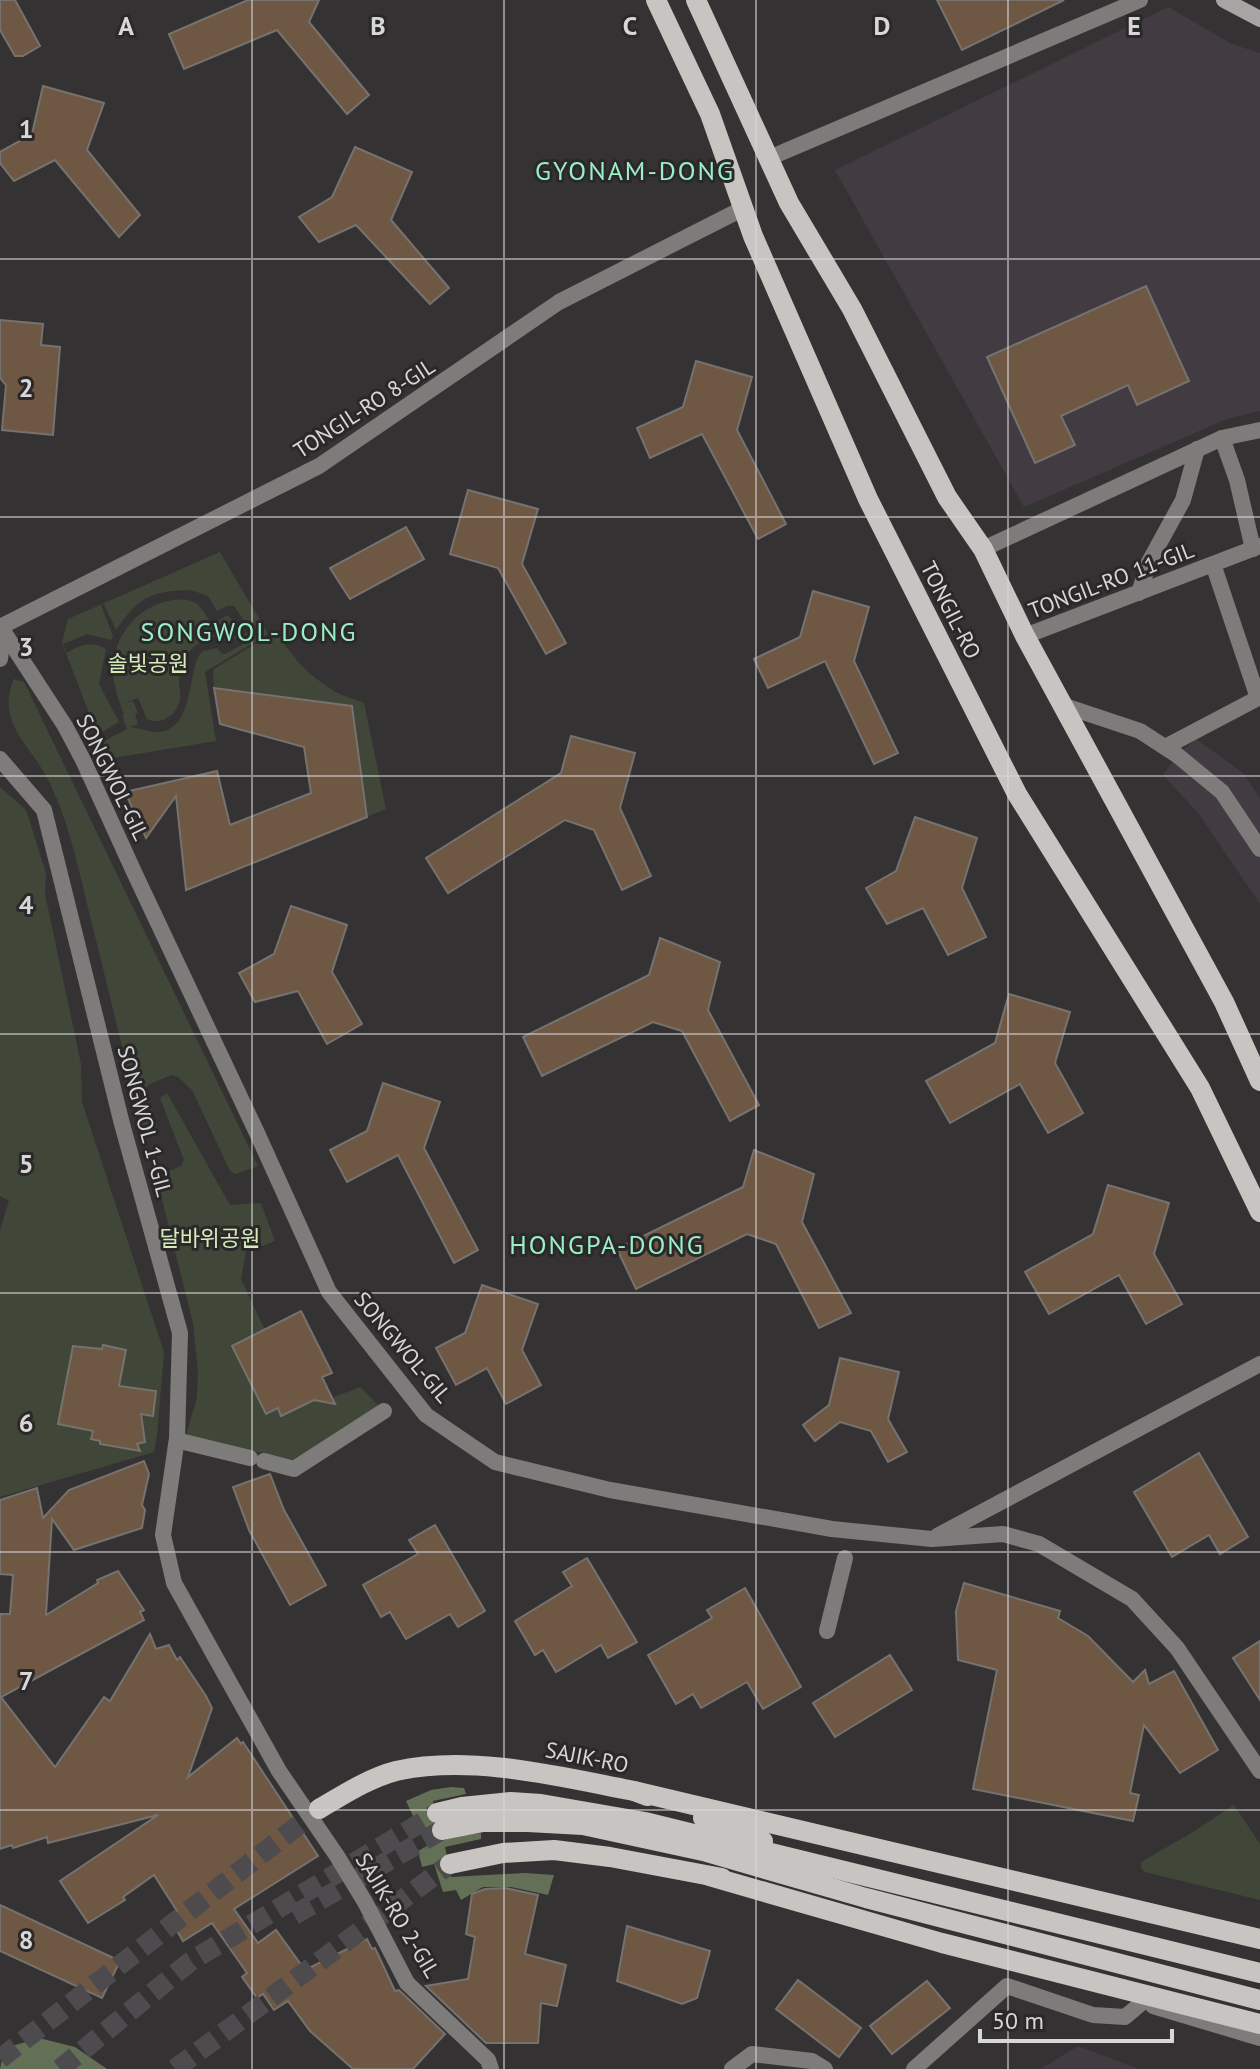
<svg xmlns="http://www.w3.org/2000/svg" width="1260" height="2069" viewBox="0 0 1260 2069" font-family="'PT Sans','Noto Sans KR',sans-serif">
<style>
.built{fill:#423b41}
.green{fill:#404738;fill-rule:evenodd}
.forest{fill:#637055}
.building{fill:#6f5843;stroke:#757270;stroke-width:2}
.lines{fill:none;stroke-linecap:round;stroke-linejoin:round}
.primary-tunnel{stroke:#4d4b4d;stroke-width:20;stroke-dasharray:20 10;stroke-linecap:butt}
.pedestrian{stroke:#7d7c7b;stroke-width:16}
.minor{stroke:#7d7c7b;stroke-width:16}
.secondary{stroke:#a7a5a3;stroke-width:16}
.primary{stroke:#c7c4c2;stroke-width:20}
.grid{fill:none;stroke:#d8d7d8;stroke-width:2;stroke-opacity:0.55}
.labels{text-anchor:middle;dominant-baseline:central;stroke-width:6;stroke-linejoin:round;paint-order:stroke}
.street-label{font-size:22px;fill:#d8d7d8;stroke:#2b282a}
.park-label{font-size:22px;fill:#d3ecb8;stroke:#2b282a}
.quarter-label{font-size:26px;letter-spacing:2px;fill:#9befc6;stroke:#2b282a}
.grid-label{font-size:26px;text-anchor:middle;font-weight:bold;fill:#d8d7d8;stroke:#2b282a;stroke-width:6;stroke-linejoin:round;paint-order:stroke}
</style>
<rect width="100%" height="100%" fill="#353234"/>
<g class="built">
<polygon points="1168,7 1232,44 1260,53 1260,411 1227,419 1024,507 835,170"/>
<polygon points="1196,739 1243,773 1260,798 1260,904 1199,814 1163,775 1177,755"/>
<polygon points="1078,2046 1139,2069 1041,2069"/>
</g>
<g class="green">
<path d="M220 552 268 634 205 672 216 741 107 759 62 643 68 619ZM191 590 208 596 217 611 227 606H234L251 630 237 639 230 629 236 625 228 615 212 624C207 618 203 609 197 604 191 599 180 599 173 600 140 605 116 632 113 665 112 681 118 699 124 714L122 716 127 729 102 742 99 734 119 722 99 684 106 649C92 640 79 645 67 653L63 644 87 634 111 640 113 636 101 605 104 604 116 630C139 597 150 591 191 590ZM245 635 249 641 225 654H222L217 648 204 651 199 655C188 676 193 726 161 732 152 733 139 728 130 727L138 724 135 714 138 713 133 701 121 704 138 698 147 719C162 726 176 715 180 700 181 693 179 687 179 681 180 656 198 635 223 637L227 643 236 638 238 640Z"/>
<path d="M276 634 279 635C292 658 311 677 334 691 343 696 355 699 364 703L386 809 368 816 353 705 214 687 213 673 214 669 268 636Z"/>
<path d="M14 679 24 682 258 1166 236 1174 230 1171 192 1090 178 1077 171 1075 148 1085 146 1088 158 1133 145 1139C127 1068 110 996 92 924 79 872 66 800 34 757 15 731 0 710 14 679Z"/>
<polygon points="0,787 26,810 46,873 45,894 81,1064 82,1102 164,1352 157,1436 154,1452 0,1497 0,1230 9,1201 0,1196"/>
<polygon points="167,1093 230,1205 261,1203 275,1241 246,1252 241,1279 265,1330 232,1346 265,1414 278,1408 282,1416 314,1400 332,1398 360,1387 384,1411 294,1469 265,1453 184,1442 197,1398 198,1372 193,1323 156,1176 181,1166 184,1160 160,1098"/>
<polygon points="1234,1805 1260,1844 1260,1900 1145,1872 1141,1868 1141,1862 1190,1834"/>
</g>
<g class="forest">
<polygon points="451,1787 464,1788 466,1794 433,1801 441,1838 481,1833 481,1839 445,1847 451,1877 525,1873 554,1875 548,1895 511,1887 483,1887 461,1900 456,1890 443,1892 434,1864 422,1867 418,1851 427,1846 406,1801 431,1790"/>
<polygon points="35,2037 75,2047 107,2069 0,2069 2,2059 7,2060 15,2045 26,2042"/>
</g>
<g class="building">
<polygon points="0,0 15,0 40,46 23,56 15,56 0,30"/>
<polygon points="248,0 319,0 309,22 369,95 347,114 277,30 184,69 169,34"/>
<polygon points="937,0 1064,0 962,50"/>
<polygon points="43,86 104,103 87,150 140,215 119,237 55,160 14,181 0,163 0,152 32,134"/>
<polygon points="355,147 412,172 391,220 449,288 430,304 356,225 319,242 299,217 332,197"/>
<polygon points="1146,286 1189,381 1137,405 1128,385 1061,416 1075,445 1035,463 987,357"/>
<polygon points="0,320 43,324 41,345 60,347 53,435 2,430 6,385 0,378"/>
<polygon points="696,361 752,377 737,430 786,524 758,539 702,434 650,458 637,428 683,407"/>
<polygon points="468,490 538,509 522,564 566,643 546,654 498,568 450,554"/>
<polygon points="406,527 424,559 350,599 330,568"/>
<polygon points="813,591 869,607 854,661 898,753 874,764 825,661 768,688 754,659 800,637"/>
<polygon points="214,688 352,706 367,817 186,890 176,796 146,838 125,792 217,771 230,825 311,793 304,747 220,724"/>
<polygon points="571,736 635,753 620,808 651,876 622,890 594,830 565,820 448,893 426,858 561,773"/>
<polygon points="915,817 977,838 962,888 986,937 948,955 923,908 887,924 866,888 896,871"/>
<polygon points="291,906 347,925 332,972 362,1024 327,1044 298,991 255,1002 239,973 274,954"/>
<polygon points="660,938 720,962 708,1010 759,1105 730,1121 682,1031 653,1022 542,1076 523,1037 649,975"/>
<polygon points="1009,994 1070,1012 1055,1063 1083,1113 1048,1133 1020,1084 950,1123 926,1081 995,1043"/>
<polygon points="383,1083 440,1102 424,1148 478,1250 454,1263 398,1155 347,1182 330,1150 367,1131"/>
<polygon points="754,1150 814,1174 802,1222 851,1313 819,1328 776,1244 747,1234 636,1289 617,1249 743,1187"/>
<polygon points="1108,1185 1169,1203 1154,1254 1182,1304 1146,1324 1119,1275 1049,1314 1025,1272 1093,1234"/>
<polygon points="482,1285 538,1304 522,1350 541,1385 506,1404 487,1368 456,1385 436,1348 465,1333"/>
<polygon points="301,1311 332,1373 322,1377 335,1404 314,1400 281,1416 278,1408 266,1414 232,1346"/>
<polygon points="103,1345 126,1350 119,1386 156,1391 153,1416 141,1414 145,1442 137,1444 140,1451 100,1444 100,1441 91,1439 93,1431 58,1424 73,1346 102,1349"/>
<polygon points="840,1358 899,1372 888,1419 907,1452 888,1462 871,1431 840,1422 815,1441 803,1425 829,1405"/>
<polygon points="1199,1453 1248,1537 1220,1554 1209,1535 1172,1557 1134,1492"/>
<polygon points="144,1461 149,1474 142,1505 145,1510 142,1528 74,1550 52,1519 46,1615 98,1583 97,1580 118,1571 144,1610 140,1612 144,1620 1,1697 55,1767 104,1697 110,1701 150,1634 156,1649 169,1645 177,1660 180,1657 206,1696 212,1708 188,1777 237,1738 241,1744 243,1742 318,1856 234,1909 258,1943 276,1930 305,1970 367,1939 372,1949 375,1948 395,1991 399,1990 445,2034 413,2069 353,2069 310,2031 288,2001 274,2010 263,1994 257,1998 242,1977 247,1973 212,1923 183,1941 169,1917 177,1911 154,1875 123,1897 125,1900 88,1923 60,1881 158,1815 48,1843 47,1837 13,1848 12,1845 0,1849 0,1614 10,1614 13,1575 0,1574 0,1500 37,1488 43,1518 69,1490"/>
<polygon points="270,1474 284,1510 326,1585 290,1605 249,1530 233,1487"/>
<polygon points="435,1525 485,1611 458,1627 450,1614 406,1639 390,1612 381,1617 363,1585 418,1554 409,1540"/>
<polygon points="587,1558 637,1642 608,1658 601,1645 556,1672 543,1650 535,1655 515,1621 572,1586 563,1572"/>
<polygon points="964,1583 1060,1611 1058,1618 1088,1636 1133,1682 1145,1670 1149,1684 1174,1671 1218,1750 1180,1773 1144,1725 1130,1793 1139,1795 1133,1821 973,1789 997,1670 958,1660 956,1611"/>
<polygon points="745,1588 801,1687 763,1709 747,1682 701,1708 693,1694 676,1704 648,1655 712,1618 707,1610"/>
<polygon points="1260,1641 1260,1700 1233,1658"/>
<polygon points="890,1655 912,1690 835,1737 813,1703"/>
<polygon points="505,1888 538,1895 525,1954 566,1965 557,2006 541,2003 538,2043 486,2043 426,1986 468,1979 475,1937 466,1934 472,1894 485,1889"/>
<polygon points="0,1905 120,1961 102,1998 0,1951"/>
<polygon points="627,1926 710,1951 697,1998 682,2004 617,1981"/>
<polygon points="798,1980 861,2028 839,2057 776,2009"/>
<polygon points="927,1981 950,2008 892,2054 870,2026"/>
</g>
<g class="lines">
<g class="primary-tunnel">
<polyline points="294,1915 442,1830"/>
<polyline points="0,2059 319,1809"/>
<polyline points="60,2069 191,1961 437,1813"/>
<polyline points="175,2069 450,1864"/>
</g>
<g class="pedestrian">
<polyline points="184,1442 250,1458"/>
<polyline points="264,1461 294,1469 384,1411"/>
</g>
<g class="minor">
<polyline points="769,158 1140,0"/>
<polyline points="1222,438 1237,480 1253,549"/>
<polyline points="983,549 1222,438 1260,430"/>
<polyline points="1213,564 1258,698"/>
<polyline points="1139,593 1149,562 1183,500 1197,449"/>
<polyline points="0,626 65,726 83,760 134,872 257,1133 329,1292 426,1415 495,1462 610,1490 832,1529 932,1539 1003,1534 1039,1544 1132,1599 1177,1648 1260,1771"/>
<polyline points="1025,636 1260,546"/>
<polyline points="0,659 2,642 0,627 319,466 559,302 742,209"/>
<polyline points="1062,705 1140,731 1177,755 1222,792 1260,849"/>
<polyline points="1165,747 1260,697"/>
<polyline points="0,759 44,810 122,1124 180,1333 177,1438 163,1535 174,1583 279,1771 337,1856 365,1902 407,1983 488,2060 491,2069"/>
<polyline points="937,1536 1260,1364"/>
<polyline points="827,1631 845,1558"/>
<polyline points="1153,2006 1260,2038"/>
<polyline points="732,2069 752,2054 812,2061 825,2069"/>
<polyline points="914,2069 1007,1986 1093,2015 1125,2017 1151,1995"/>
</g>
<polyline class="secondary" points="1224,0 1260,19"/>
<g class="primary">
<polyline points="656,0 710,114 753,236 868,499 1017,794 1200,1088 1260,1212"/>
<polyline points="696,0 789,203 852,309 947,497 983,549 1025,636 1224,1002 1260,1081"/>
<polyline points="634,1791 1260,1939"/>
<path d="M319 1809C343 1795 369 1778 396 1771 471 1754 561 1777 634 1791L647 1796"/>
<polyline points="437,1813 462,1807 511,1802 541,1804 645,1822 1260,1973"/>
<polyline points="703,1818 763,1841"/>
<polyline points="442,1830 483,1822 528,1822 583,1825 703,1851 866,1898 1260,2000"/>
<polyline points="450,1864 503,1853 554,1850 610,1857 722,1878"/>
<polyline points="709,1876 942,1943 1260,2024"/>
</g>
</g>
<path class="grid" d="M252 0V2069M504 0V2069M756 0V2069M1008 0V2069M0 259H1260M0 517H1260M0 776H1260M0 1034H1260M0 1293H1260M0 1552H1260M0 1810H1260"/>
<g class="labels">
<g class="street-label">
<text transform="translate(364 408) rotate(-33)">TONGIL-RO 8-GIL</text>
<text transform="translate(1111 580) rotate(-21)">TONGIL-RO 11-GIL</text>
<text transform="translate(951 610) rotate(63)">TONGIL-RO</text>
<text transform="translate(113 777) rotate(64)">SONGWOL-GIL</text>
<text transform="translate(145 1121) rotate(75)">SONGWOL 1-GIL</text>
<text transform="translate(403 1347) rotate(50)">SONGWOL-GIL</text>
<text transform="translate(587 1757) rotate(11)">SAJIK-RO</text>
<text transform="translate(398 1915) rotate(59)">SAJIK-RO 2-GIL</text>
</g>
<g class="park-label">
<text x="148" y="663">솔빛공원</text>
<text x="210" y="1238">달바위공원</text>
</g>
<g class="quarter-label">
<text x="635" y="170">GYONAM-DONG</text>
<text x="249" y="631">SONGWOL-DONG</text>
<text x="607" y="1244">HONGPA-DONG</text>
</g>
</g>
<g class="grid-label">
<text x="126" y="35">A</text>
<text x="378" y="35">B</text>
<text x="630" y="35">C</text>
<text x="882" y="35">D</text>
<text x="1134" y="35">E</text>
<text x="26" y="138">1</text>
<text x="26" y="397">2</text>
<text x="26" y="656">3</text>
<text x="26" y="914">4</text>
<text x="26" y="1173">5</text>
<text x="26" y="1432">6</text>
<text x="26" y="1690">7</text>
<text x="26" y="1949">8</text>
</g>
<path d="M980 2029v12h192v-12" fill="none" stroke="#d8d7d8" stroke-width="4"/>
<text x="992" y="2029" font-size="24" fill="#d8d7d8" stroke="#2b282a" stroke-width="6" paint-order="stroke">50 m</text>
</svg>
